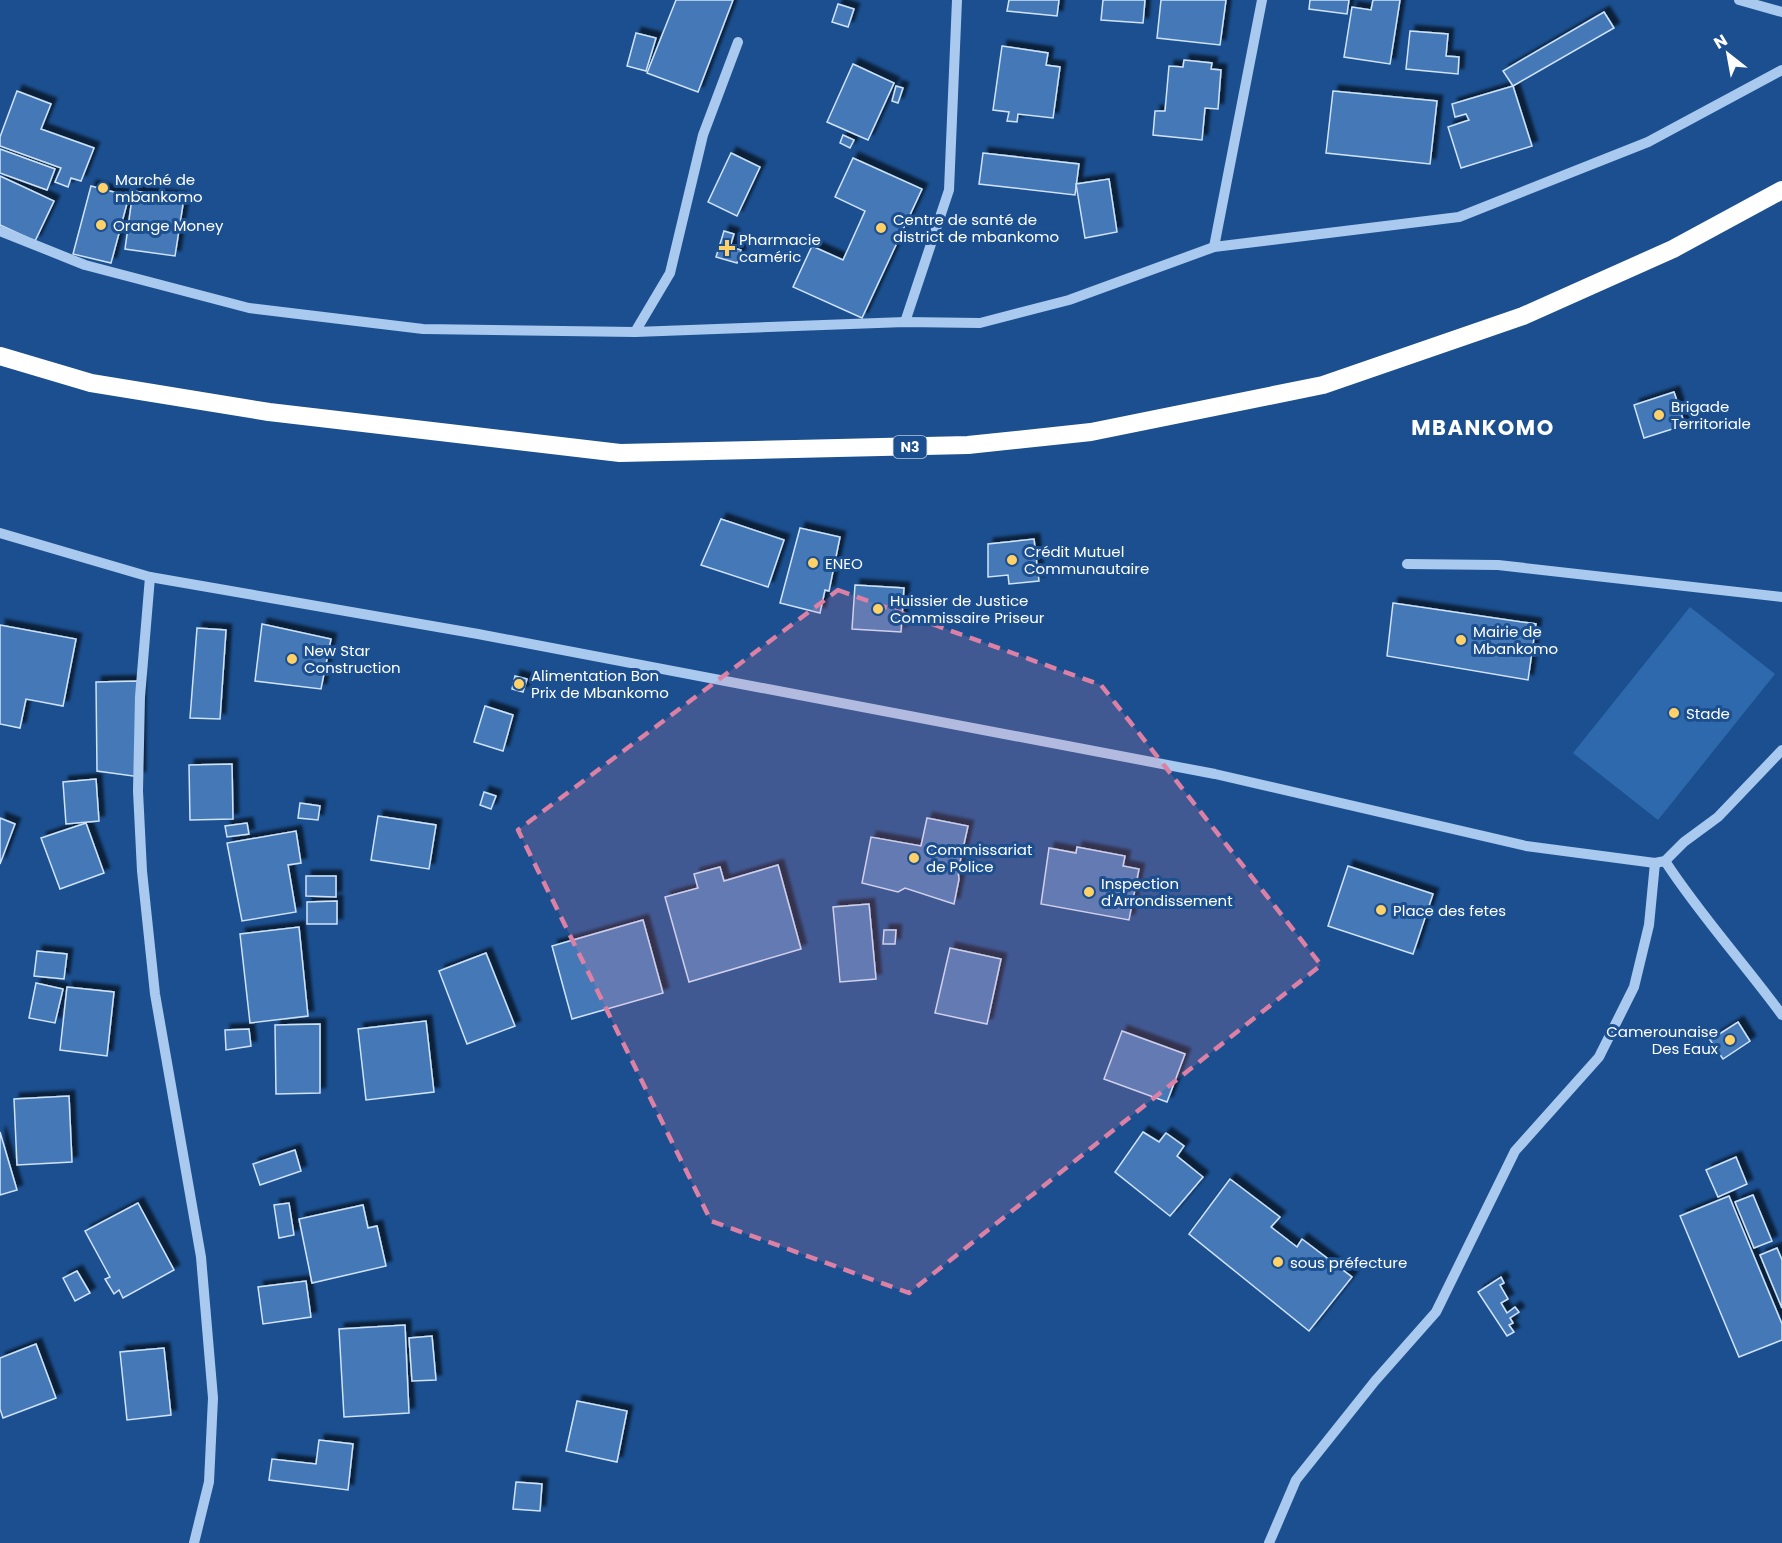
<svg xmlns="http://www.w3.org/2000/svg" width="1782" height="1543" viewBox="0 0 1782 1543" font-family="Poppins,sans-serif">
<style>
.park{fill:#2e69ad}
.building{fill:#4478b7;stroke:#cfe3fa;stroke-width:1.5;filter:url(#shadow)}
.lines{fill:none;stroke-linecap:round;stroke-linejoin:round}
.minor{stroke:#a9c9ee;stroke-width:10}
.highway{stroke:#fff;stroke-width:18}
.marked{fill:#dd80a5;fill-opacity:0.2;stroke:#dd80a5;stroke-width:4.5;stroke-dasharray:12 8;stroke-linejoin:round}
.poi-dot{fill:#ffd166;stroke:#1b4f8f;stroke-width:2}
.labels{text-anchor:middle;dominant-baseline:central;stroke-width:6;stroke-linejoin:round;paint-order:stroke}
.shield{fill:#1b4f8f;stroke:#bbcadd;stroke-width:1.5}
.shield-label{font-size:14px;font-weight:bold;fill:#fff}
.poi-label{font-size:15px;fill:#fff;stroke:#1b4f8f;text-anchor:start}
.district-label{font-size:21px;font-weight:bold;letter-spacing:1.5px;fill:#fff;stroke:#1b4f8f}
</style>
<defs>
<filter id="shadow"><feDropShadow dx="5.5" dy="-5.5" stdDeviation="1.5" flood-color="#0009"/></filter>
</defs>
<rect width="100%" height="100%" fill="#1b4f8f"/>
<polygon class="park" points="1690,607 1775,674 1658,820 1573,753"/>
<g class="building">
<polygon points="676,0 733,0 698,92 647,73"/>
<polygon points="1009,0 1059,0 1057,16 1007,11"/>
<polygon points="1103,0 1145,0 1143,23 1101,20"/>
<polygon points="1161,0 1226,0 1220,45 1157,38"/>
<polygon points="1310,0 1349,0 1347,14 1309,9"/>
<polygon points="1373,0 1400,0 1390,64 1344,57 1352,7 1371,10"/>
<polygon points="838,4 854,9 848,27 832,22"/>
<polygon points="1604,12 1614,28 1513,86 1503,71"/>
<polygon points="1410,31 1448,34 1446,56 1459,57 1458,74 1406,69"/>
<polygon points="636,33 656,38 646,71 627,66"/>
<polygon points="1002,46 1048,53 1046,65 1060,67 1053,118 1018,114 1017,122 1007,121 1009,112 993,110"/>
<polygon points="1184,60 1212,63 1211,69 1221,70 1218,109 1205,108 1202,140 1153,135 1155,111 1165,111 1169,66 1183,67"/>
<polygon points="853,64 894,83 868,140 827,122"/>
<polygon points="896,86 903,88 898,103 892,101"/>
<polygon points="1513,86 1532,146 1461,168 1448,127 1469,120 1466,114 1455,117 1452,104"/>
<polygon points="17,91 51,104 41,129 94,148 81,181 71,178 68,187 55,182 61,168 0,146 0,137"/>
<polygon points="1333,91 1437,101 1430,164 1326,153"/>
<polygon points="843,135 854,140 850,148 840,143"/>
<polygon points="0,149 55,169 47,190 0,173"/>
<polygon points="731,153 760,167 737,216 708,202"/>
<polygon points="983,153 1079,164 1075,195 979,184"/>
<polygon points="853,158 922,189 862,318 793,287 812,246 843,260 865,211 835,197"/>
<polygon points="0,176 54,201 35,241 0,225"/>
<polygon points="1109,179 1117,232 1085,238 1076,184"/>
<polygon points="91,186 129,196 111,263 73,254"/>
<polygon points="133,191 184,198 175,256 125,249"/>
<polygon points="724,231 734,234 730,247 741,250 737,263 716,257"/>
<polygon points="1674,392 1685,425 1644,438 1634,405"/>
<polygon points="721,519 784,540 768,587 701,565"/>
<polygon points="800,528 840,537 829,591 825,590 820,613 780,603"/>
<polygon points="1034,539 1039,581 1009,584 1008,575 988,577 988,544"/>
<polygon points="855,585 904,588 901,632 852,629"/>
<polygon points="1393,603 1536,624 1528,680 1387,656"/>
<polygon points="262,624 331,639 321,689 255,681"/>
<polygon points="0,625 76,639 63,706 26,699 20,728 0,724"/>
<polygon points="197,628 226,630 220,719 190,718"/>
<polygon points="515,676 527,679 523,692 512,689"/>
<polygon points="140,681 140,777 97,771 96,682"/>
<polygon points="485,706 513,715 503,751 474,742"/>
<polygon points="232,764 233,819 190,820 189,765"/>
<polygon points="96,779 99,821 66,824 63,782"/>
<polygon points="484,792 496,796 491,809 480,805"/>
<polygon points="300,803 320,806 318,820 298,818"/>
<polygon points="378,816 436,825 429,869 371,860"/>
<polygon points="0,818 15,824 0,864"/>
<polygon points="927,818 968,826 958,871 959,879 954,904 905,888 898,892 862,883 871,837 921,846"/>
<polygon points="86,823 104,873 60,889 41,838"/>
<polygon points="247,823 249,834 227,837 225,826"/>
<polygon points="296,831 301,863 288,865 296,912 242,921 227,843"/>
<polygon points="1077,847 1125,856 1123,866 1139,869 1129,920 1041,904 1049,848 1076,853"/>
<polygon points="778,865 801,949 689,982 665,897 698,888 694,874 720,867 724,881"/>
<polygon points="1348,866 1433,894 1413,954 1328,926"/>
<polygon points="306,876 336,876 336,897 306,896"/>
<polygon points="337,901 337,924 307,924 307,902"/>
<polygon points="869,904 876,979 840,982 833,907"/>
<polygon points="643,920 663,993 572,1019 552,946"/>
<polygon points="299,927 308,1016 250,1023 240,934"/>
<polygon points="884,930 896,930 895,944 883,944"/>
<polygon points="950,948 1001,959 987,1024 935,1013"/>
<polygon points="37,951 67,954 64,979 34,976"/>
<polygon points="486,953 515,1026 467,1044 439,971"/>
<polygon points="36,983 63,989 55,1023 29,1018"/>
<polygon points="67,987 114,992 107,1056 60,1050"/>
<polygon points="426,1021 434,1092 366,1100 358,1029"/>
<polygon points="1738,1022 1750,1041 1723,1059 1710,1040"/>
<polygon points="320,1024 320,1093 276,1094 275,1025"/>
<polygon points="249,1029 251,1046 226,1050 225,1030"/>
<polygon points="1122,1031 1185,1054 1167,1102 1104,1079"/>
<polygon points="69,1096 72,1162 17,1165 14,1099"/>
<polygon points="0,1132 17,1190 0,1195"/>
<polygon points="1143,1132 1159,1142 1166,1133 1184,1146 1177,1156 1203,1177 1170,1216 1115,1172"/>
<polygon points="295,1150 301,1171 260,1185 253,1164"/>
<polygon points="1736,1157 1747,1184 1718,1197 1706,1170"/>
<polygon points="1230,1179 1280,1217 1271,1227 1297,1247 1302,1239 1352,1277 1309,1331 1189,1234"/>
<polygon points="1753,1195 1772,1241 1754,1248 1735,1202"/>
<polygon points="1729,1196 1782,1324 1782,1340 1739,1357 1680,1216"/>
<polygon points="138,1203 174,1270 123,1298 119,1290 114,1294 105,1279 110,1277 85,1231"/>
<polygon points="289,1203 294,1235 279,1238 274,1205"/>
<polygon points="363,1205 368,1228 377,1226 386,1266 312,1283 299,1219"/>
<polygon points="1777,1248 1782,1260 1782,1308 1760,1255"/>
<polygon points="77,1271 90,1293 75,1301 63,1278"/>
<polygon points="1501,1277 1504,1283 1500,1285 1508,1299 1501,1303 1507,1313 1515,1307 1519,1312 1510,1318 1513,1323 1509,1325 1514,1332 1507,1336 1478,1292"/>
<polygon points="306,1281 311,1317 263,1324 258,1287"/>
<polygon points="405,1325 409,1413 344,1417 339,1329"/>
<polygon points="432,1336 436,1380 412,1381 409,1338"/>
<polygon points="36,1344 56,1398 3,1418 0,1409 0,1358"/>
<polygon points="164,1348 171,1415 127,1420 120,1352"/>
<polygon points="577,1401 627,1411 617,1462 566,1451"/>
<polygon points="319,1440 353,1444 348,1490 269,1480 272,1459 316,1464"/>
<polygon points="516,1482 542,1484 540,1511 513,1509"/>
</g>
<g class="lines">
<g class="minor">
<polyline points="1739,0 1782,12"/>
<polyline points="0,231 85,265 249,308 423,329 635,332 905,322 980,323 1069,300 1214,247 1262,0"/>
<polyline points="1214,247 1459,217 1648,142 1782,70"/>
<polyline points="905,322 949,190 957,0"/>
<polyline points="635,332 670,273 703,135 738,42"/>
<polyline points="0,533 150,577 478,634 1215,774 1526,846 1655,863 1665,861 1684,842 1718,817 1782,750"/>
<polyline points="1407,564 1498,565 1782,597"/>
<polyline points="150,577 140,697 138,791 142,871 155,994 201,1257 213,1398 209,1482 194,1543"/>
<path d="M1665 861C1700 915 1744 963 1782 1015"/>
<polyline points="1269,1543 1296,1480 1375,1381 1436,1312 1515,1151 1599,1057 1634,987 1649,925 1655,863"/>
</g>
<polyline class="highway" points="0,356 91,383 269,412 620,453 968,445 1091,432 1323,385 1523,316 1673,249 1782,190"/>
</g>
<path class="marked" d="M838 590 1101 685 1321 965 909 1293 711 1221 518 830Z"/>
<g class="poi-dot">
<circle cx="103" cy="188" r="6"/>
<circle cx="101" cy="225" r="6"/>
<circle cx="881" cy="228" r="6"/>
<path d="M724 239h6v6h6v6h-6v6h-6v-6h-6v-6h6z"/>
<circle cx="1659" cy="415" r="6"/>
<circle cx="1012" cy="560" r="6"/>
<circle cx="813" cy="563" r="6"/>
<circle cx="878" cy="609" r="6"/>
<circle cx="1461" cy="640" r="6"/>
<circle cx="292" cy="659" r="6"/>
<circle cx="519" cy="684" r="6"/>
<circle cx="1674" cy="713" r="6"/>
<circle cx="914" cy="858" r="6"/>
<circle cx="1089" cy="892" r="6"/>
<circle cx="1381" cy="910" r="6"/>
<circle cx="1730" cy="1040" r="6"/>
<circle cx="1278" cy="1262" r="6"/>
</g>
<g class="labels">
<rect class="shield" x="893.5" y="436" width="33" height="22" rx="4.5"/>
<g class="shield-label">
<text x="910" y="447">N3</text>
</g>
<g class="poi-label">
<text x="115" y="179">Marché de<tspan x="115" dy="17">mbankomo</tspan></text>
<text x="893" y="219">Centre de santé de<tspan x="893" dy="17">district de mbankomo</tspan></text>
<text x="113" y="225">Orange Money</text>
<text x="739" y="239">Pharmacie<tspan x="739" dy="17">caméric</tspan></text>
<text x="1671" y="406">Brigade<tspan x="1671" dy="17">Territoriale</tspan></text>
<text x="1024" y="551">Crédit Mutuel<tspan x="1024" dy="17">Communautaire</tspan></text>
<text x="825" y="563">ENEO</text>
<text x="890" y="600">Huissier de Justice<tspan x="890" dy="17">Commissaire Priseur</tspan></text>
<text x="1473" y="631">Mairie de<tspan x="1473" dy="17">Mbankomo</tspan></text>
<text x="304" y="650">New Star<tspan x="304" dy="17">Construction</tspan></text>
<text x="531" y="675">Alimentation Bon<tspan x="531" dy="17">Prix de Mbankomo</tspan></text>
<text x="1686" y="713">Stade</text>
<text x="926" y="849">Commissariat<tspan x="926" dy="17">de Police</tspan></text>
<text x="1101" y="883">Inspection<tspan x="1101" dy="17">d'Arrondissement</tspan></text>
<text x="1393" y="910">Place des fetes</text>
<text x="1718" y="1031" text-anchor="end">Camerounaise<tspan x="1718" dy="17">Des Eaux</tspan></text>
<text x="1290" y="1262">sous préfecture</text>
</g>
<g class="district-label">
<text x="1483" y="427">MBANKOMO</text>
</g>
</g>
<g transform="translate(1728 54) rotate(329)" stroke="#1b4f8f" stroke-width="4.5" paint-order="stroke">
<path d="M0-4.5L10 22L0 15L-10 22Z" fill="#ffffff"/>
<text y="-9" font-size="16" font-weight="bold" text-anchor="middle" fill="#ffffff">N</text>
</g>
</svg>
